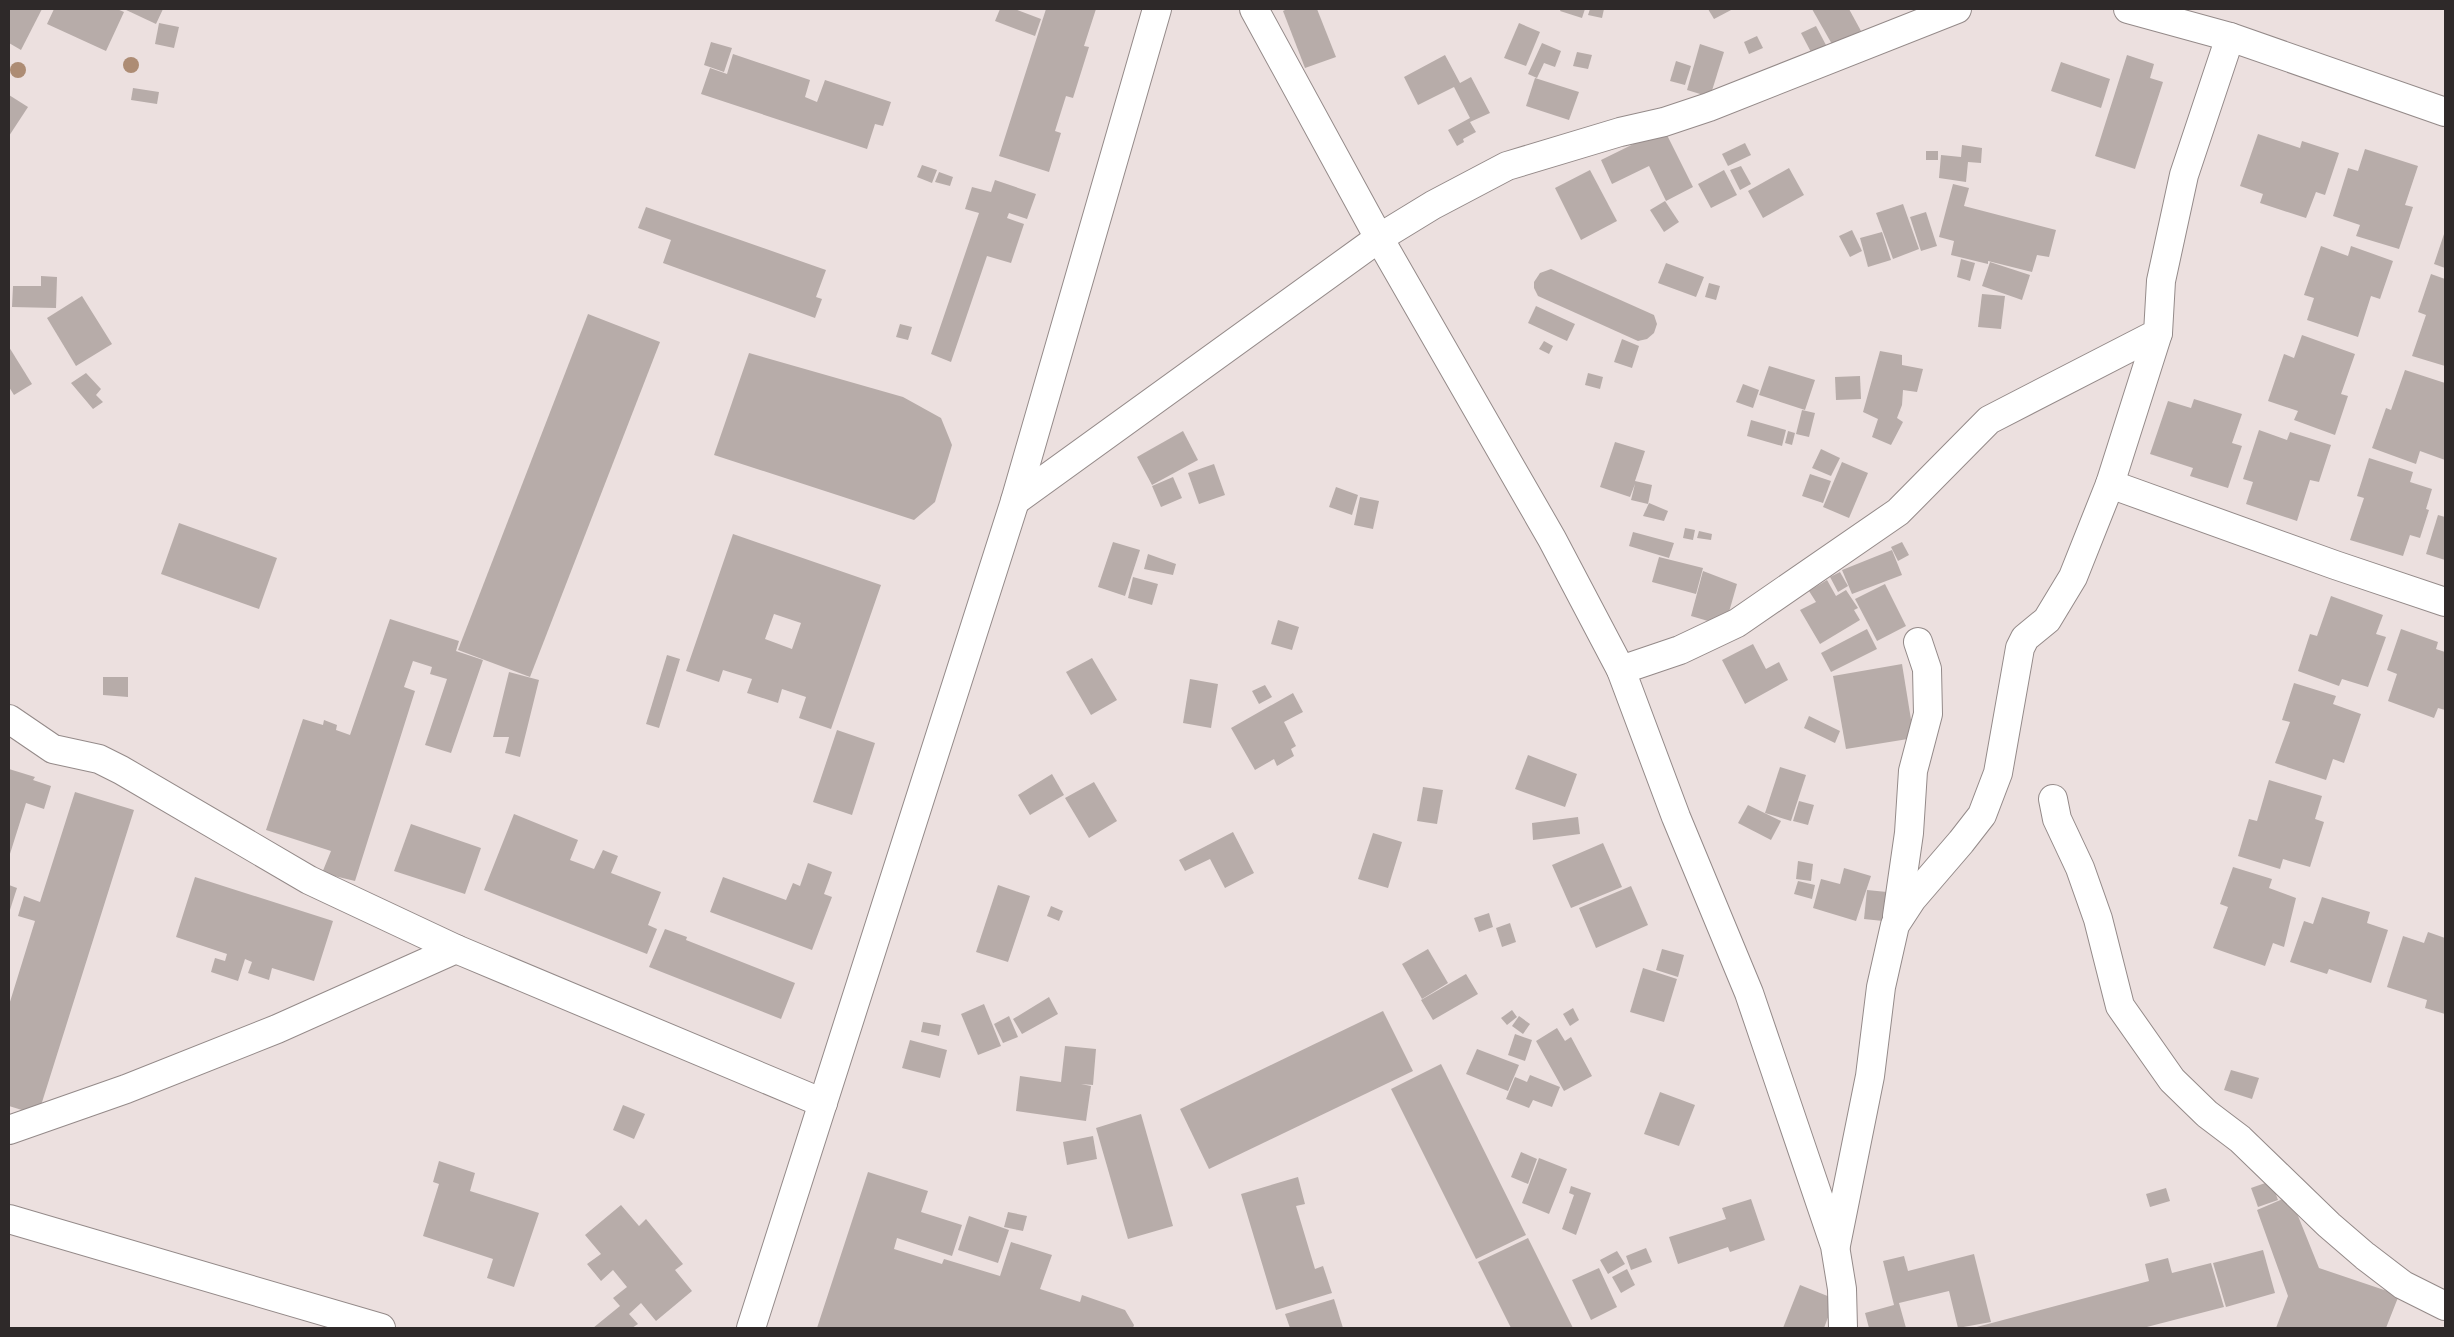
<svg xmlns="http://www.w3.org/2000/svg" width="2454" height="1337" viewBox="0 0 2454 1337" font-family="'Archivo Narrow',sans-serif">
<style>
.building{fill:#b7aca9;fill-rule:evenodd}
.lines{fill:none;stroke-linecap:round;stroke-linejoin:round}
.minor-casing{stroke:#948a89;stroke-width:30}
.minor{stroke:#fff;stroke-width:28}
.tree{fill:#ad8c74}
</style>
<rect width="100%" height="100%" fill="#ece0df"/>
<g class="building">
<polygon points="9,9 42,9 21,50 9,43"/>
<polygon points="54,9 117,9 124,12 106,51 47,24"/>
<polygon points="124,9 163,9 156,24"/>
<polygon points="1000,9 1015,9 1041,19 1035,36 995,21"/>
<polygon points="1046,9 1096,9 1084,46 1089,47 1073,98 1066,96 1055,131 1061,133 1049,172 999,156"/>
<polygon points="1287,9 1317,9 1336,57 1305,68 1283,11"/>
<polygon points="1561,9 1585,9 1582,18 1560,11"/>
<polygon points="1590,9 1604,9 1602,18 1588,15"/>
<polygon points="1708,9 1733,9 1714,19"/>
<polygon points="1812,9 1849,9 1861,31 1833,46"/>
<polygon points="159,23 179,27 174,48 155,44"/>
<polygon points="1519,23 1540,32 1526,66 1504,58"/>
<polygon points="1816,26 1827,47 1812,54 1801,33"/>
<polygon points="1757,36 1763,48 1749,54 1744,42"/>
<polygon points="711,42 732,48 724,72 704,65"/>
<polygon points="1542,43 1561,51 1555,67 1544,63 1537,78 1528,74"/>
<polygon points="1700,44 1724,52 1710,97 1687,90"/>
<polygon points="1577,52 1592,55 1588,69 1573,66"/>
<polygon points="733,54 810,80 805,97 817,102 825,80 891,102 883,126 875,124 867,149 701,94 710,68 727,74"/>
<polygon points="1445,55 1460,83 1471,77 1490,113 1470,122 1476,132 1463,139 1464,142 1457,146 1448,130 1470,118 1454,87 1418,105 1404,77"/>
<polygon points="2127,55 2154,64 2150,78 2163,82 2135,169 2095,156"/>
<polygon points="1676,61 1691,66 1685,85 1670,81"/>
<polygon points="2061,62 2110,79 2101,108 2051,91"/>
<polygon points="1535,78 1579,92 1569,120 1526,106"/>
<polygon points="133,88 159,92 157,104 131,100"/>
<polygon points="9,95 28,107 9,136"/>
<polygon points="1664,129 1693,187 1666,201 1649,166 1612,184 1601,160"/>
<polygon points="2258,134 2300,148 2302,141 2339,153 2325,195 2316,192 2306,218 2260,203 2263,194 2240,186"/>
<polygon points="1745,143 1751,155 1728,166 1722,154"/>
<polygon points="1962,145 1982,148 1981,163 1968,162 1966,182 1939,178 1941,155 1961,157"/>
<polygon points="2365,149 2418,166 2405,205 2413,207 2399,249 2356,236 2360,225 2333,216 2348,168 2358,171"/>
<rect x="1926" y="151" width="12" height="9"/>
<polygon points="922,165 937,170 932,183 917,177"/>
<polygon points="1741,166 1751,184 1740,190 1730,170"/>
<polygon points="1789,168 1804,195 1763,218 1748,191"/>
<polygon points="1590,170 1617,221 1581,240 1555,188"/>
<polygon points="1724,170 1737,195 1711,208 1698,184"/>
<polygon points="939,172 953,177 950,186 935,182"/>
<polygon points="995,180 1036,194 1027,219 1009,213 1007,218 1024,224 1011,263 987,256 951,362 931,354 979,213 965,209 972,187 991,192"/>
<polygon points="1953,184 1969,188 1964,206 2056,230 2049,257 2037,255 2032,272 1988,261 1988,264 1951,255 1954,241 1939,237"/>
<polygon points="1665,201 1679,222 1664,232 1650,210"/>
<polygon points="1903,204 1919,249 1893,259 1876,213"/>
<polygon points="646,207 826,270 816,297 822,299 815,318 663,263 671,240 638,228"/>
<polygon points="1926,212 1937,246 1921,251 1910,217"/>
<polygon points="1852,230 1862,251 1850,257 1839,236"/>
<polygon points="2445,231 2445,268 2434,264"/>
<polygon points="1882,232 1891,260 1868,267 1860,238"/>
<polygon points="2321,246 2348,256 2351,246 2393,261 2380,299 2371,296 2358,337 2307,320 2314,298 2304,295"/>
<polygon points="1961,259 1975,263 1970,281 1957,277"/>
<polygon points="1990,262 2030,275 2022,300 1982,286"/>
<polygon points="1666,263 1704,277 1696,297 1658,283"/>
<polygon points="1551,269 1654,315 1657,324 1654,333 1647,339 1638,341 1538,296 1534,288 1534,282 1540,273"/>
<polygon points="2431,274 2445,279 2445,366 2412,356 2426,315 2418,312"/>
<polygon points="41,276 57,277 56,308 12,307 13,286 41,286"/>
<polygon points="1709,283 1720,286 1716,300 1705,297"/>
<polygon points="1982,294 2005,296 2001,329 1978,327"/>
<polygon points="82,296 112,344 76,366 47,318"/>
<polygon points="1536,306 1575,324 1567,341 1528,323"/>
<polygon points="588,314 660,342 530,677 458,650"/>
<polygon points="900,324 912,327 908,340 896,337"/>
<polygon points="2302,335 2355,354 2341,394 2348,396 2335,435 2294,420 2298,411 2268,401 2284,354 2294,358"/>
<polygon points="1622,339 1639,346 1632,368 1614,362"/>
<polygon points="1544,341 1553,346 1549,354 1539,349"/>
<polygon points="9,347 32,384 14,395 9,387"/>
<polygon points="1880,351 1902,355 1902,365 1923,369 1917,392 1903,390 1902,405 1897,418 1903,422 1891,445 1872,437 1878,419 1863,412"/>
<polygon points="749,353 903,397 941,418 952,445 935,502 914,520 714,455"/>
<polygon points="1769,366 1815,380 1805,410 1759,395"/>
<polygon points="2405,370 2445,383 2445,460 2420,451 2416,464 2372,448 2386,408 2391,410"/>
<polygon points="86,373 101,389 96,395 103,402 93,409 71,383"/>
<polygon points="1588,373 1603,377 1600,389 1585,385"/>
<polygon points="1860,376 1861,399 1836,400 1835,377"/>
<polygon points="1743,384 1759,390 1753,408 1736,402"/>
<polygon points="2194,399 2242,414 2232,443 2242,446 2228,488 2190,476 2193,468 2150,454 2168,401 2191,408"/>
<polygon points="1802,410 1815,413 1809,437 1796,434"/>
<polygon points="1751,420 1786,430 1782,446 1747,436"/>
<polygon points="2259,430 2287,440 2290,432 2331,445 2319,482 2310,480 2297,521 2246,504 2253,482 2243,479"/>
<polygon points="1183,431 1198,460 1152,485 1137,457"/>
<polygon points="1788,431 1795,433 1792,445 1785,443"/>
<polygon points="1615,442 1645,451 1635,481 1652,485 1648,504 1631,500 1635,484 1630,497 1600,487"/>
<polygon points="1821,449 1840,458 1831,476 1812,468"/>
<polygon points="2369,458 2413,472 2410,482 2432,489 2426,509 2429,510 2420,538 2410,535 2403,556 2350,540 2364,498 2357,496"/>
<polygon points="1842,462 1868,473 1849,518 1823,507"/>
<polygon points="1214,464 1225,495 1199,504 1188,473"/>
<polygon points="1810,474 1831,481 1823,503 1802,496"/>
<polygon points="1173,477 1182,498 1161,507 1152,486"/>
<polygon points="1336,487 1358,495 1352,515 1329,507"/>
<polygon points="1360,497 1379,501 1373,529 1354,525"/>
<polygon points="1649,503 1668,511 1664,521 1643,516"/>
<polygon points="2438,515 2445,517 2445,560 2426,554"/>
<polygon points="179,523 277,558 259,609 161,574"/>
<polygon points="1685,528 1695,530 1693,540 1683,538"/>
<polygon points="1699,531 1712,534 1711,540 1697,538"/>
<polygon points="1633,532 1674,543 1669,558 1629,546"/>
<path d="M733 534 881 585 831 729 799 718 806 697 782 689 778 703 747 693 752 679 723 670 719 682 686 671ZM774 614 801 623 792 649 765 639Z"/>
<polygon points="1113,542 1140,550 1125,596 1098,587"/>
<polygon points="1902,542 1909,555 1898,561 1891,547"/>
<polygon points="1892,550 1902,575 1852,594 1842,570"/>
<polygon points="1148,554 1176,564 1173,575 1144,569"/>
<polygon points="1659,557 1703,568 1696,594 1652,582"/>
<polygon points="1703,571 1737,584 1725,626 1691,616"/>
<polygon points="1840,572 1848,586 1838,592 1830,577"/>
<polygon points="1133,577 1158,584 1152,605 1128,598"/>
<polygon points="1827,580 1836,596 1846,590 1858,608 1854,610 1860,620 1820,644 1800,610 1816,602 1809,591"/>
<polygon points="1885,584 1906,626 1877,641 1855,599"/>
<polygon points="2331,596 2383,615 2376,634 2386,637 2368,687 2342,679 2339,686 2298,671 2310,634 2317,636"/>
<polygon points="390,619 459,641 456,651 483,660 451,753 425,745 447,679 430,674 432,667 413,661 404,687 415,691 355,881 322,873 331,851 266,830 303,719 323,725 324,720 337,725 336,730 350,735"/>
<polygon points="1278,620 1299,627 1292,650 1271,644"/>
<polygon points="1867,629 1877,649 1831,672 1821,653"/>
<polygon points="2401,629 2438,642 2436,649 2445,652 2445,710 2438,708 2434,718 2388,701 2397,674 2387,670"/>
<polygon points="1753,644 1766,669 1779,662 1788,680 1745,704 1722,660"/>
<polygon points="667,655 680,659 659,728 646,724"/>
<polygon points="1092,658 1117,700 1091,715 1066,672"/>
<polygon points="1902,664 1914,738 1846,749 1833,676"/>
<polygon points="509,672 539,680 520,757 505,753 509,737 493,737"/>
<polygon points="103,677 128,677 128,697 103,695"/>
<polygon points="1190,679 1218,684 1211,728 1183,723"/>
<polygon points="2294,683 2336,696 2333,704 2361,714 2344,763 2333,759 2326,780 2275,763 2290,722 2282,720"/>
<polygon points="1265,685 1272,697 1259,704 1252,691"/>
<polygon points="1293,693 1303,712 1284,722 1296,746 1291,749 1294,756 1277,766 1274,759 1255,770 1231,728"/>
<polygon points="1809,716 1840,731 1835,743 1804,728"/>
<polygon points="837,730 875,743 852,815 813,802"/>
<polygon points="1528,755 1577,774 1565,807 1515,789"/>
<polygon points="1780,767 1806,775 1791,821 1765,813"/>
<polygon points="9,769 35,777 33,780 51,786 44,809 26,803 9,857"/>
<polygon points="1052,774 1064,795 1030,815 1018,795"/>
<polygon points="2269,780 2322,796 2315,819 2324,822 2310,867 2283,859 2280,869 2238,856 2249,819 2257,821"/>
<polygon points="1094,782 1117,821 1089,838 1065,798"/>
<polygon points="1423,787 1443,790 1437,824 1417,821"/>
<polygon points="75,792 134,810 38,1115 9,1106 9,1005 35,921 18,916 24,896 40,902"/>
<polygon points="1799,801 1814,805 1808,825 1793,821"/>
<polygon points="1748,805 1781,821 1771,840 1738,823"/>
<polygon points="514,814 578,840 570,860 594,869 603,850 618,856 611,873 661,892 648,925 657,929 647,954 484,890"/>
<polygon points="1578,817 1580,834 1533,840 1532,823"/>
<polygon points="411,824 481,848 465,894 394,871"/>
<polygon points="1233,832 1254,873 1225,888 1210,859 1185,871 1179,860"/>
<polygon points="1373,833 1402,842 1388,888 1358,879"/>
<polygon points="1603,843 1622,887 1571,908 1552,865"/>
<polygon points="1798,861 1813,864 1811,881 1796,879"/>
<polygon points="808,863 832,872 824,894 832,897 812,950 710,912 723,877 786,900 793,883 800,886"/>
<polygon points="2233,867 2272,879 2269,888 2296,898 2284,947 2273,943 2265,966 2213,948 2228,907 2220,904"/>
<polygon points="1844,868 1871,876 1856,921 1813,908 1821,879 1840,884"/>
<polygon points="195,877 333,921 314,981 272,968 269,980 248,973 252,962 245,959 238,981 211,972 215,958 225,961 227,954 176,937"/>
<polygon points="1798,881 1815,885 1812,899 1794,894"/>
<polygon points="9,885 17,888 9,913"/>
<polygon points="998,885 1030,896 1008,962 976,952"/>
<polygon points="1631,886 1648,925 1596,948 1579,908"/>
<polygon points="1867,890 1887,892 1883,921 1864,919"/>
<polygon points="2322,897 2370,912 2367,923 2388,930 2371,983 2329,969 2327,974 2290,962 2304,921 2313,924"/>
<polygon points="1051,906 1063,911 1059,921 1047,916"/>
<polygon points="1489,913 1493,927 1479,932 1474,918"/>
<polygon points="1510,923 1516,942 1502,947 1496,928"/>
<polygon points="665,929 687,937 686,940 795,983 781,1019 649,967"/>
<polygon points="2428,932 2445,938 2445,1014 2425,1008 2427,1000 2387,987 2403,936 2424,943"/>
<polygon points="1428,949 1448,983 1422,999 1402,964"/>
<polygon points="1662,949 1684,955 1678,977 1656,970"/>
<polygon points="1643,968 1677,979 1664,1022 1630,1012"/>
<polygon points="1466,974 1478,994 1433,1020 1421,1000"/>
<polygon points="1049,997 1058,1014 1022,1034 1013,1019"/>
<polygon points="984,1004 1001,1046 978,1055 961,1014"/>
<polygon points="1573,1008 1579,1020 1570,1026 1563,1014"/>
<polygon points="1512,1010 1517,1017 1507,1025 1501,1018"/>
<polygon points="1383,1011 1413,1071 1209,1169 1180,1109"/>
<polygon points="1009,1016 1018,1037 1003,1043 994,1024"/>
<polygon points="1519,1016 1530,1024 1523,1034 1512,1026"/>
<polygon points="923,1022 941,1025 939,1036 921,1032"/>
<polygon points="1557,1028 1565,1041 1571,1037 1592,1076 1564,1091 1536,1041"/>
<polygon points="1515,1034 1532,1040 1525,1061 1508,1055"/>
<polygon points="910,1040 947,1050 940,1078 902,1068"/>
<polygon points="1065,1046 1096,1049 1093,1085 1081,1084 1091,1086 1086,1121 1016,1111 1020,1076 1061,1082"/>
<polygon points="1477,1049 1519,1065 1508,1091 1466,1074"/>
<polygon points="1441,1064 1526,1235 1476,1259 1391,1089"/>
<polygon points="2231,1070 2259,1078 2252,1099 2224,1090"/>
<polygon points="1530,1075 1560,1087 1552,1107 1533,1100 1529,1108 1506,1099 1515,1077 1527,1082"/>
<polygon points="1660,1092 1695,1105 1679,1146 1644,1134"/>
<polygon points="623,1105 645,1114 634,1139 613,1130"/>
<polygon points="1141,1114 1173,1226 1128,1239 1096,1128"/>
<polygon points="1093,1136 1097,1159 1067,1165 1063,1142"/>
<polygon points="1521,1152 1537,1159 1528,1184 1511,1177"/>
<polygon points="1539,1158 1567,1169 1549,1214 1522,1203"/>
<polygon points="439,1161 475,1173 470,1191 539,1213 514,1287 487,1278 493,1259 423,1236 439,1184 433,1182"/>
<polygon points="868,1172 928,1191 921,1212 962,1225 952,1256 897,1238 894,1249 942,1264 944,1259 1000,1276 1011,1242 1052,1255 1040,1289 1080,1302 1082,1295 1125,1310 1134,1325 1133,1328 817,1328"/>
<polygon points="1298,1177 1305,1204 1296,1206 1315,1269 1323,1266 1332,1293 1276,1310 1241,1194"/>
<polygon points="2271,1181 2278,1200 2258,1207 2251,1188"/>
<polygon points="1571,1186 1591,1193 1576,1235 1562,1229 1574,1195 1569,1193"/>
<polygon points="2166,1188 2170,1201 2150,1207 2146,1194"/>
<polygon points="2290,1196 2319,1268 2399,1295 2386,1328 2276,1328 2288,1296 2257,1210"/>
<polygon points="1751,1199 1765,1240 1730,1252 1728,1247 1678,1264 1669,1237 1726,1219 1722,1208"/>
<polygon points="621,1205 639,1226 646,1219 683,1264 675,1270 692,1291 656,1321 641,1303 629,1314 638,1324 632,1328 593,1328 620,1306 613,1298 627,1287 613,1270 601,1281 587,1264 601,1254 585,1235"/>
<polygon points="1008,1212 1027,1216 1023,1231 1004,1227"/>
<polygon points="969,1216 1009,1230 998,1263 958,1250"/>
<polygon points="1528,1238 1573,1328 1511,1328 1478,1262"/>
<polygon points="1646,1248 1652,1262 1631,1270 1626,1256"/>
<polygon points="2263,1250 2275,1293 2226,1307 2213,1263"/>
<polygon points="1617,1251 1625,1264 1608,1274 1600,1260"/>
<polygon points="1974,1254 1991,1322 1958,1328 1949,1291 1899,1303 1906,1328 1869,1328 1865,1313 1894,1305 1883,1261 1904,1256 1908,1271"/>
<polygon points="2168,1258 2172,1273 2211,1263 2224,1307 2143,1328 1973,1328 2149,1281 2145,1264"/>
<polygon points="1599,1268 1617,1307 1591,1320 1572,1280"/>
<polygon points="1627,1269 1635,1285 1621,1293 1612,1277"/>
<polygon points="1800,1285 1835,1299 1824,1328 1783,1328"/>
<polygon points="1334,1299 1343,1328 1290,1328 1285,1314"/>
</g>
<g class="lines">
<g class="minor-casing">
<g id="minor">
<polyline points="1254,9 1379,238 1552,539 1621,670 1676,817 1749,993 1835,1246 1842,1289 1843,1328"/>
<polyline points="2128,9 2230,37 2445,112"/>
<polyline points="2110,484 2335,565 2445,602"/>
<polyline points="1015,501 1379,238 1433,205 1507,166 1620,132 1664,122 1709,107 1957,9"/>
<polyline points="1621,670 1680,650 1737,623 1898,512 1989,420 2158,333 2161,281 2184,175 2230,37"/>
<polyline points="9,719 53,749 99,759 121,770 309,880 456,949 823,1103"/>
<polyline points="2053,799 2057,819 2080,868 2098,919 2120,1006 2172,1080 2207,1114 2240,1139 2329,1225 2365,1256 2403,1285 2445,1306"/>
<polyline points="1897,916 1909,833 1913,771 1928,714 1927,669 1918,642"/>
<polyline points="9,1130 126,1089 277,1029 456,949"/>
<polyline points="9,1219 381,1328"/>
<polyline points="1836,1245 1870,1076 1881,987 1895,925 1912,899 1961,842 1982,815 1998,773 2020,648 2025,638 2047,620 2073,577 2110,484 2158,333"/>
<polyline points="751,1328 1015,501 1157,9"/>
</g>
</g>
<use href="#minor" class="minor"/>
</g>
<g class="tree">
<circle cx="131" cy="65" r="8"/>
<circle cx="18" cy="70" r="8"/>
</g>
<rect width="2454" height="1337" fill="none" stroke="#2e2929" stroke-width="20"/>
</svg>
